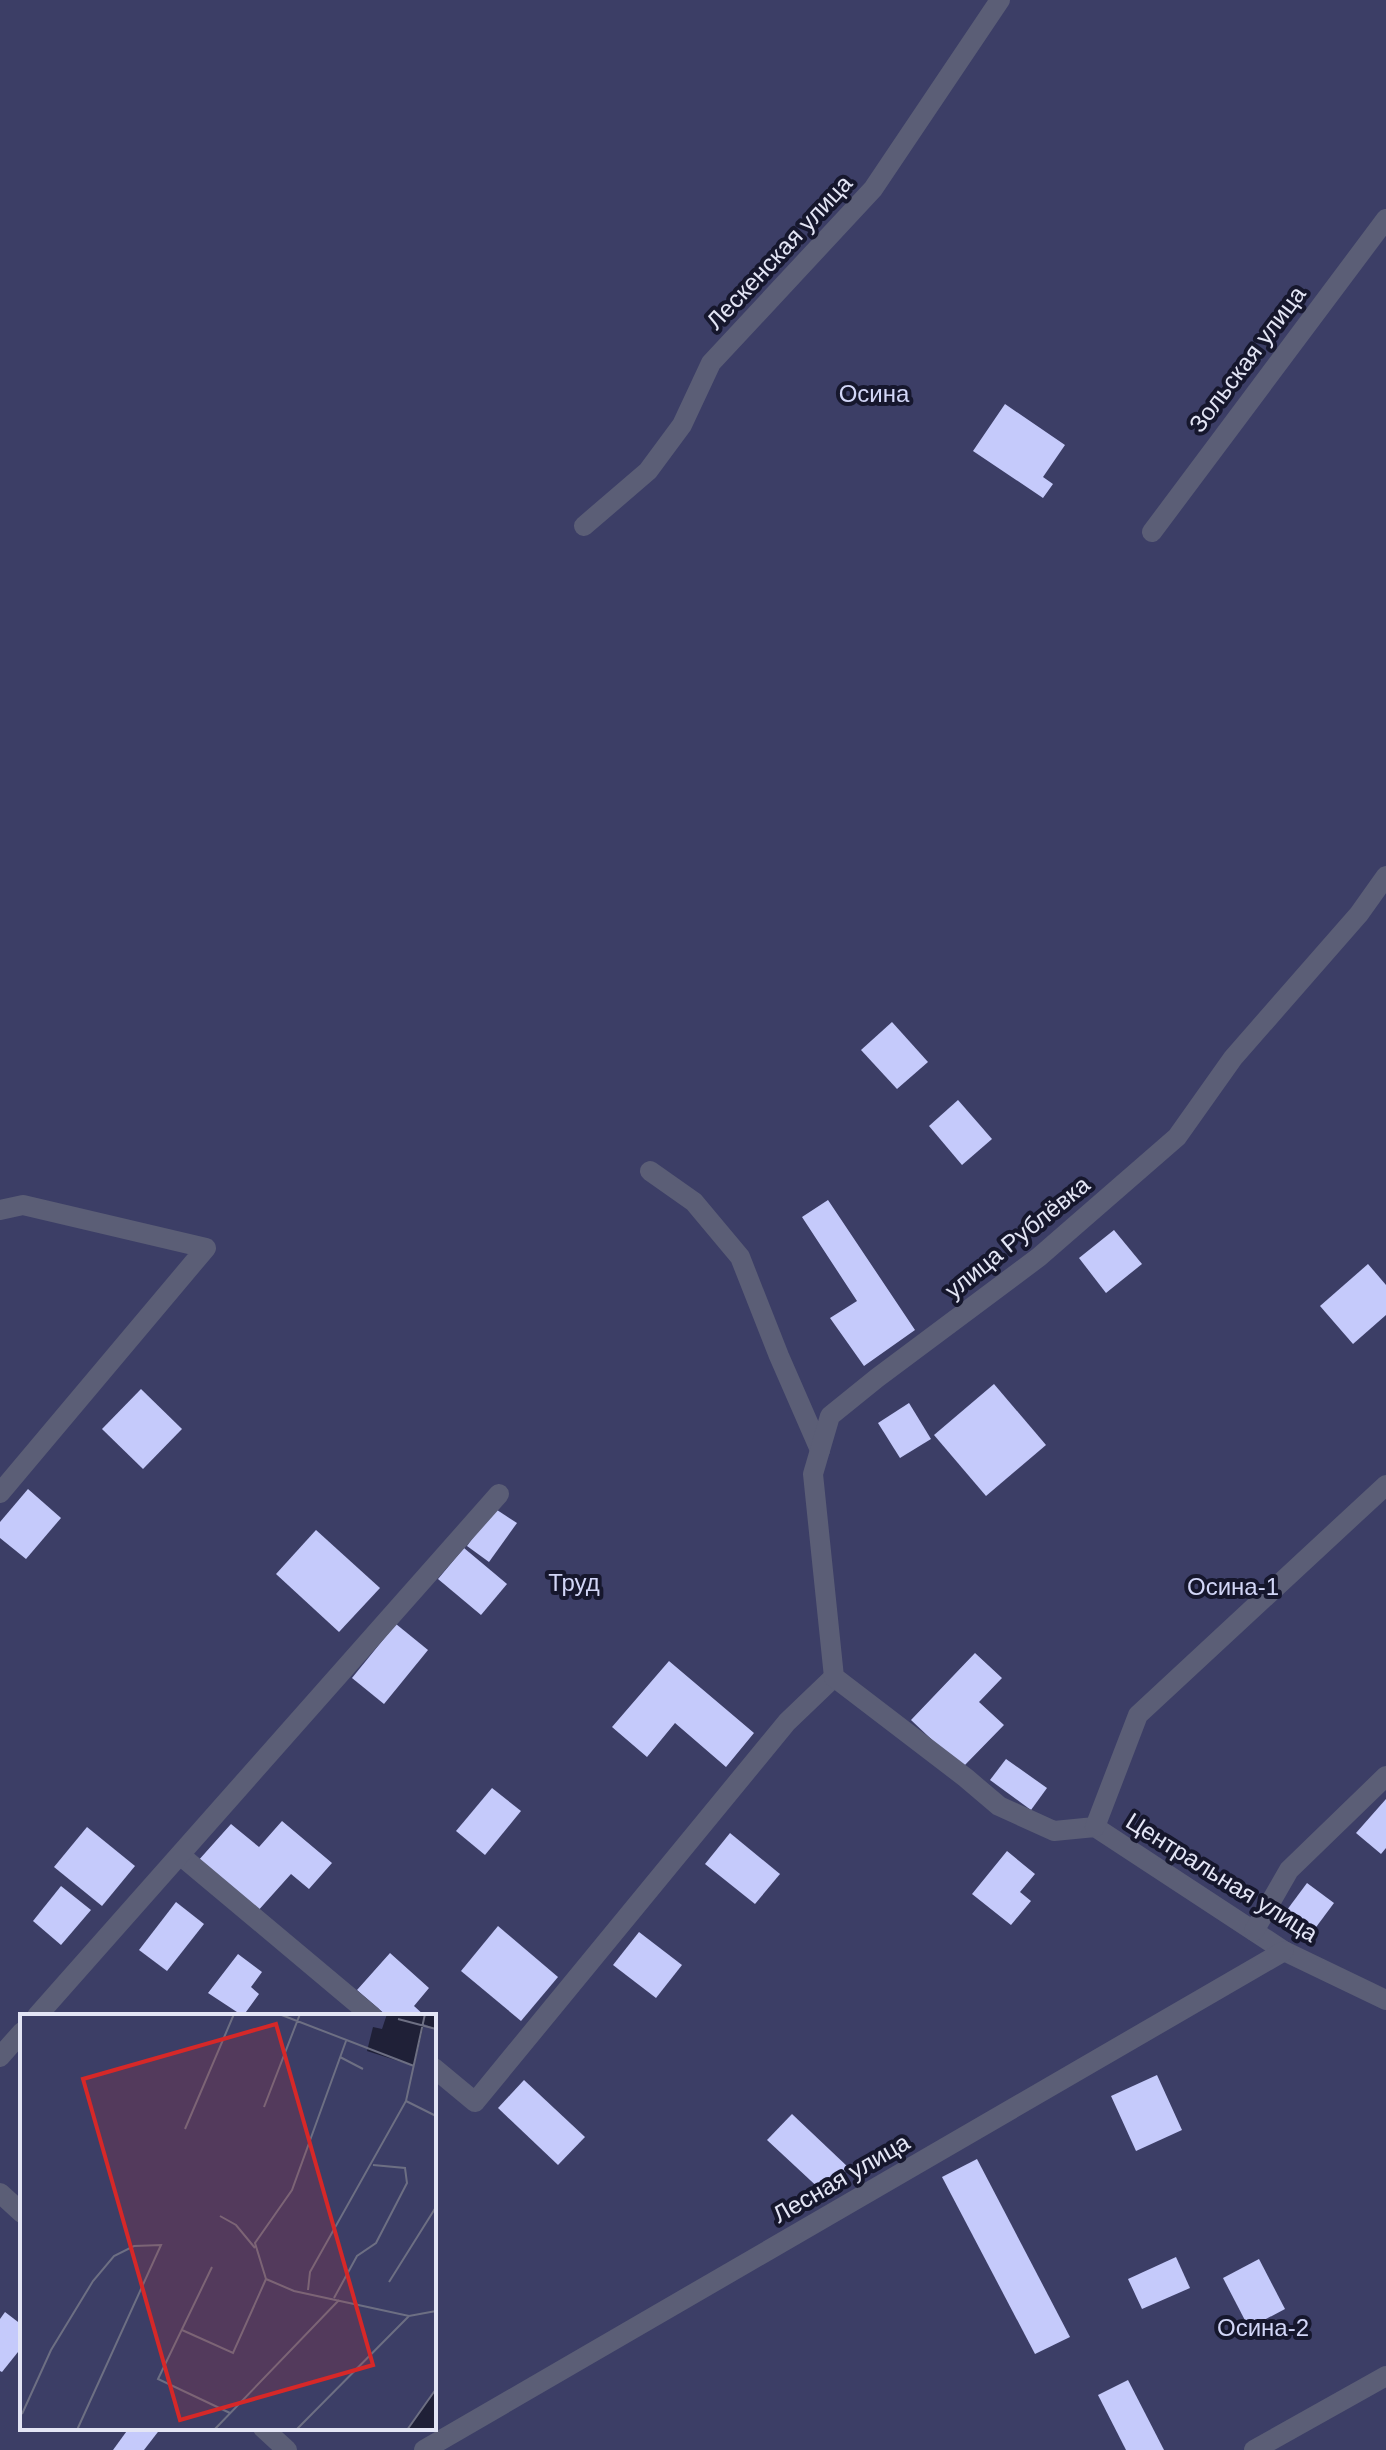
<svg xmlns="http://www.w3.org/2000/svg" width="1386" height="2450" viewBox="0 0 1386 2450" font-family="Helvetica,sans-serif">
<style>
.green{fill:#3c3e66;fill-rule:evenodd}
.building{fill:#c5cafb}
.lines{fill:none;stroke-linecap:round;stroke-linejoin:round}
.service{stroke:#5b5e76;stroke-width:20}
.minor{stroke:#5b5e76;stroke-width:20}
.labels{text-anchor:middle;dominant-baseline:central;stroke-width:8;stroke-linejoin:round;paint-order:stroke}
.street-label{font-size:24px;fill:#e3e5f5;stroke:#16172d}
.park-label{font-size:24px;fill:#d2d6f7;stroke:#16172d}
.inset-road{fill:none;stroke:#6d6f83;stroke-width:2}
.view{fill:#d62828;fill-opacity:0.15;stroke:#d62828;stroke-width:4}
.inset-edge{fill:none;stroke:#e3e5f5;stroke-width:4}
</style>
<rect width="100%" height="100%" fill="#1f2037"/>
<path class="green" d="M0 0H1386V2450H0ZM22 2016H434V2428H22Z"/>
<g class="building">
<polygon points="1005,404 1065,445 1043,477 1053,484 1043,498 973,451"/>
<polygon points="892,1022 928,1062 897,1089 861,1050"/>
<polygon points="958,1100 992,1139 962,1165 929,1126"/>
<polygon points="828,1200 915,1330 864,1366 830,1318 857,1301 802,1217"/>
<polygon points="1114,1230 1142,1264 1106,1293 1079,1258"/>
<polygon points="1368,1264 1386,1285 1386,1315 1353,1344 1320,1306"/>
<polygon points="994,1384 1046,1445 986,1496 934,1435"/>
<polygon points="141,1389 182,1429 143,1469 102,1429"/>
<polygon points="909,1403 931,1439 900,1458 878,1423"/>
<polygon points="28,1489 61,1518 26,1559 0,1538 0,1522"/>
<polygon points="494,1508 517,1523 489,1562 467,1546"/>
<polygon points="316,1530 380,1588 339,1632 276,1574"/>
<polygon points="464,1548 507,1584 481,1615 438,1579"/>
<polygon points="396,1624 428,1650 384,1704 352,1678"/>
<polygon points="975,1653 1002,1678 979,1702 1004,1725 962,1768 911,1720"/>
<polygon points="669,1661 754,1733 726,1767 675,1723 647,1757 612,1727"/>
<polygon points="1006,1759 1047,1788 1031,1810 990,1780"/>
<polygon points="492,1788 521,1811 485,1855 456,1831"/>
<polygon points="1386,1799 1386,1848 1381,1854 1356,1833"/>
<polygon points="282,1821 332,1863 309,1889 291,1874 256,1913 197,1862 231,1824 259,1847"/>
<polygon points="87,1827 135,1866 102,1906 54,1867"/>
<polygon points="730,1833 780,1874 755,1904 705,1864"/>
<polygon points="1007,1851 1035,1874 1020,1892 1031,1901 1011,1925 972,1894"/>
<polygon points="1307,1883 1334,1903 1308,1938 1281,1918"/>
<polygon points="61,1886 91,1910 61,1945 33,1921"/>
<polygon points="176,1902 204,1924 167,1971 139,1950"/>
<polygon points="498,1926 558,1977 521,2021 461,1971"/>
<polygon points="639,1932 682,1965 656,1998 613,1965"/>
<polygon points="390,1953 429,1988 414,2006 425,2016 387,2016 357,1990"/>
<polygon points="238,1954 262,1972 251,1987 259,1994 243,2016 208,1993"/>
<polygon points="1157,2075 1182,2130 1136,2151 1111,2096"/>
<polygon points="524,2080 585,2137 558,2165 498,2108"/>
<polygon points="792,2114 849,2168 824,2193 767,2140"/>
<polygon points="977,2159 1070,2337 1035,2354 942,2177"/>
<polygon points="1176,2257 1190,2288 1142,2309 1128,2279"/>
<polygon points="1259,2259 1285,2309 1249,2328 1223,2278"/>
<polygon points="5,2312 22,2325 22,2347 2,2372 0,2371 0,2319"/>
<polygon points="1128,2380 1164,2450 1126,2450 1098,2395"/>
<polygon points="129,2428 161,2428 144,2450 113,2450"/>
</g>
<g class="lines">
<g class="service">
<polyline points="650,1171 694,1202 740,1257 779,1356 820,1450"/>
<polyline points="0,1210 23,1205 206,1248 0,1493"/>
<polyline points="180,1855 372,2016"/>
<polyline points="37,2016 499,1494"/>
<polyline points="0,2057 22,2032"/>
<polyline points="434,2068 475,2102 787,1722 834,1677"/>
<polyline points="0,2193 22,2213"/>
<polyline points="263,2428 287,2450"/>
</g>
<g class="minor">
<polyline points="584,526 648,471 682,425 711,363 873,189 1000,0"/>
<polyline points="1152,532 1386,219"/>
<polyline points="1386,876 1359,914 1233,1058 1177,1137 1039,1257 877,1378 830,1416 813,1474 834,1677 966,1778 999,1806 1054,1831 1095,1827 1284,1951 1386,2000"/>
<polyline points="1095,1827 1138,1715 1386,1485"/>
<polyline points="1254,1931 1289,1870 1386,1776"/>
<polyline points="424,2450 1284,1951"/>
<polyline points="1254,2450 1386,2376"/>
</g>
</g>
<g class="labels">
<g class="street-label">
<text transform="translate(779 252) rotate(-47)">Лескенская улица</text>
<text transform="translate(1247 359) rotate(-53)">Зольская улица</text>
<text transform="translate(1017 1237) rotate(-39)">улица Рублёвка</text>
<text transform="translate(1222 1877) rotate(32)">Центральная улица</text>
<text transform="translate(841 2178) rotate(-30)">Лесная улица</text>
</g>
<g class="park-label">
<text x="874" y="393">Осина</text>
<text x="574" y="1582">Труд</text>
<text x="1233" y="1586">Осина-1</text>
<text x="1263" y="2327">Осина-2</text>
</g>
</g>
<g transform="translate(20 2014)">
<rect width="416" height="416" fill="#1f2037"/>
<path d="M0 0H367L362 15 353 13 347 37 394 52 404 10 416 15V375L387 416H0Z" fill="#3c3e66"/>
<path class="inset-road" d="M259 0 394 52M378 5 416 15M320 43 343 55M386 87 416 102M244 93 280 0M165 115 214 0M200 202 216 211 235 234M192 253 138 365 210 399M246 265 235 229 272 176 326 27M246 265 274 277 389 302 416 297M369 268 416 193M288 276 290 258 386 87 405 0M314 284 337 242 356 229 387 169 385 154 353 151M162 316 213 339 246 265M2 400 31 336 73 267 94 242 114 232 141 231 57 416M194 416 319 286M276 416 389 302M387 416 416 375"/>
<path class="view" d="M256 10 353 351 160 406 63 65Z"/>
<rect width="416" height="416" class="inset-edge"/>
</g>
</svg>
